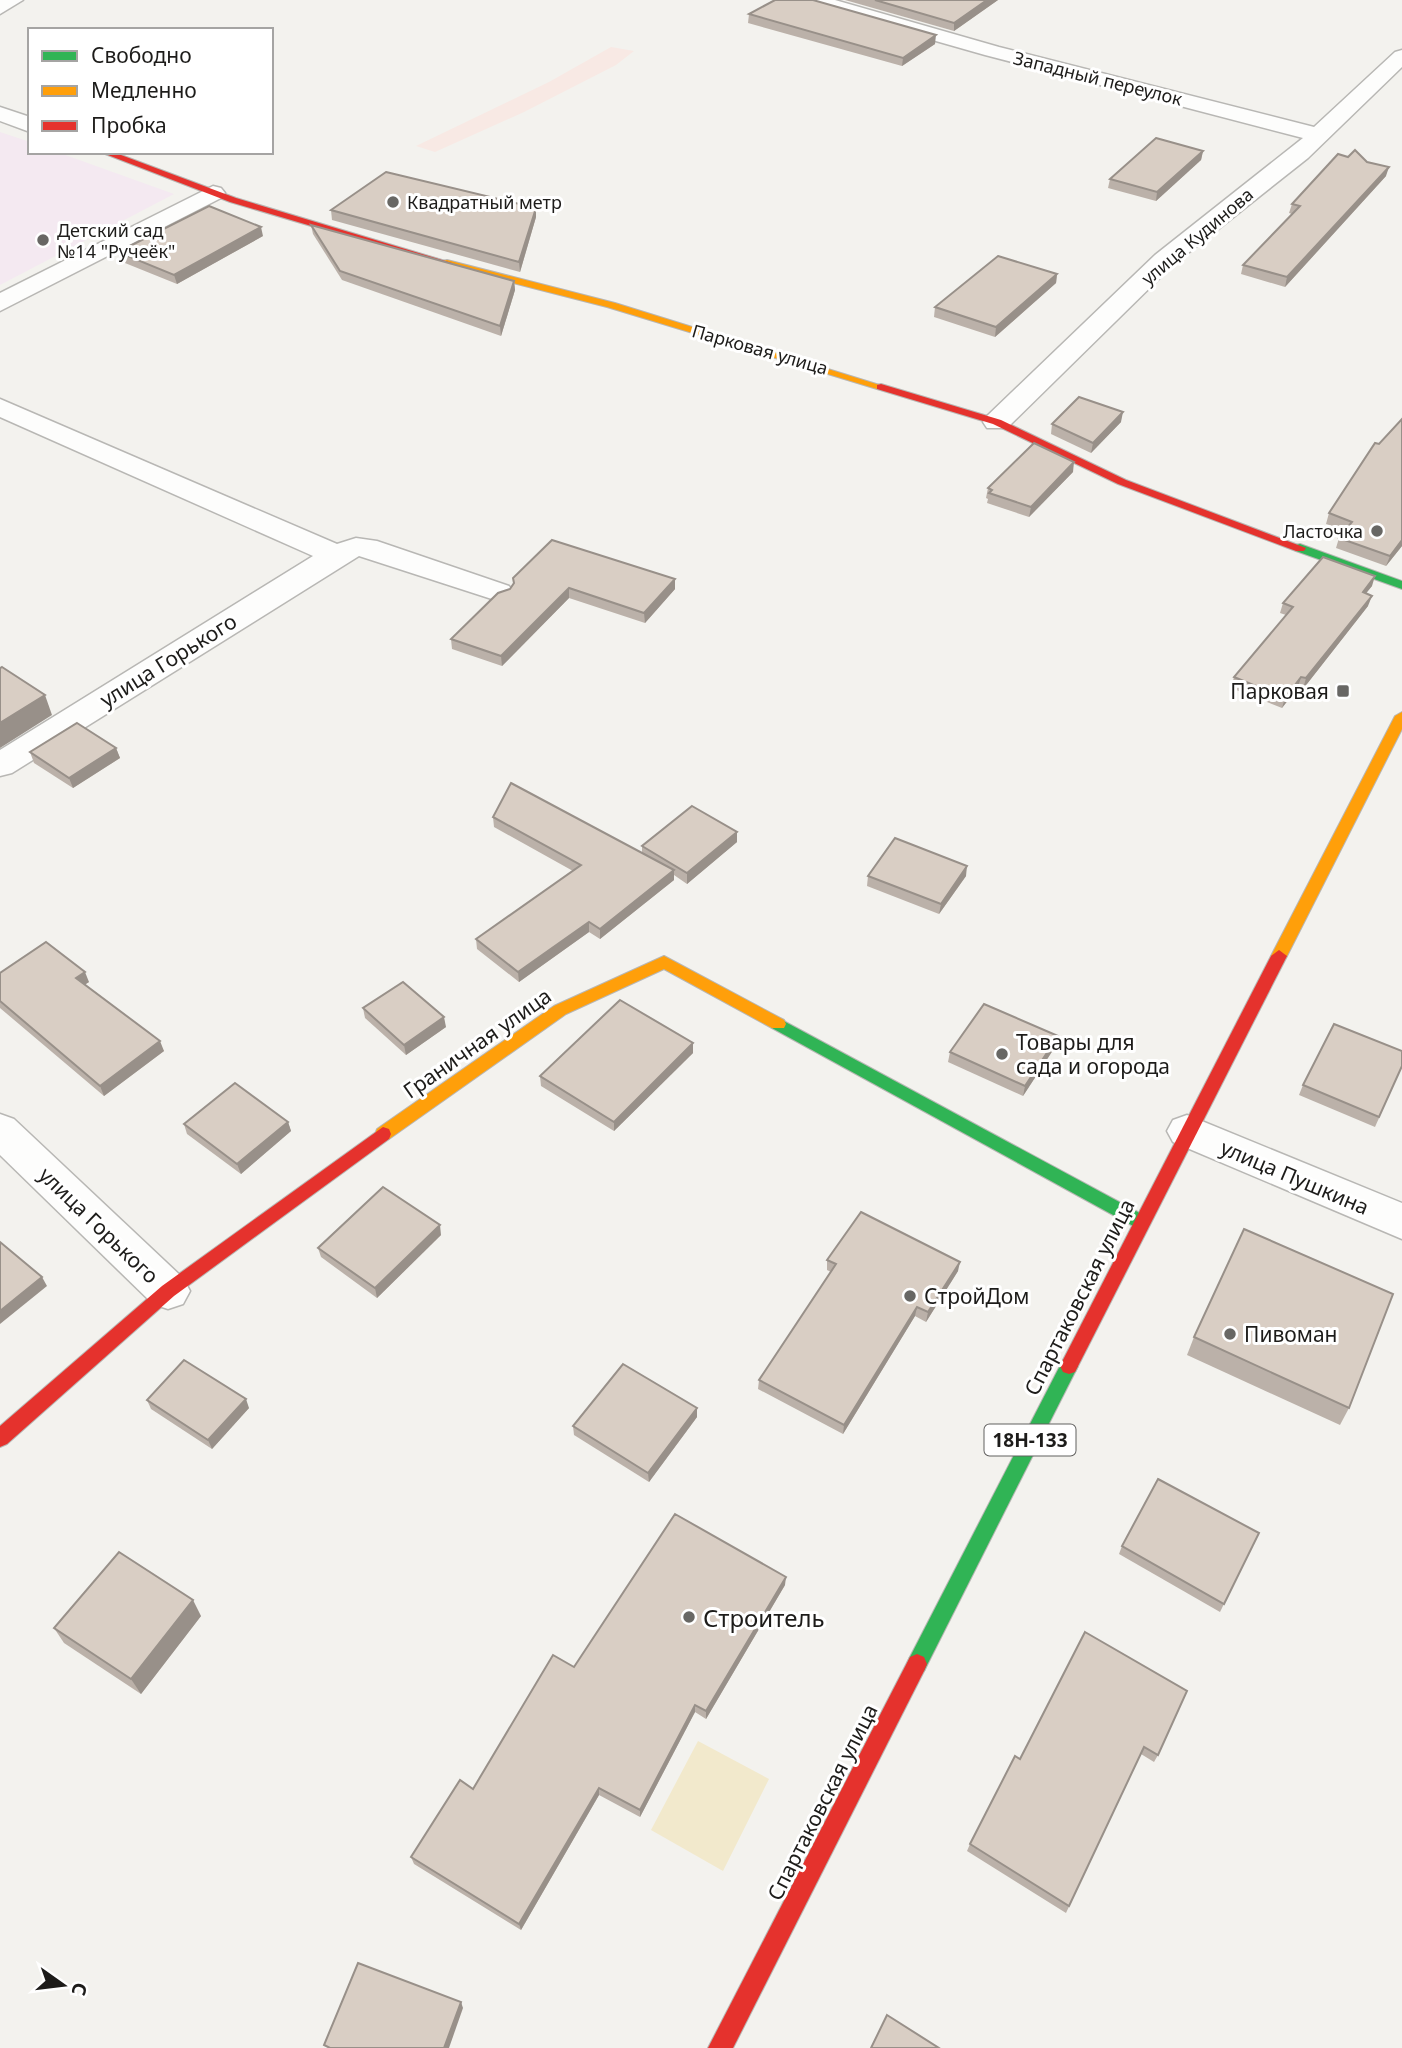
<svg xmlns="http://www.w3.org/2000/svg" width="1402" height="2048" viewBox="0 0 1402 2048" font-family="'Noto Sans',sans-serif">
<style>
.industrial{fill:#f8e9e4}
.education{fill:#f4e9f1}
.green{fill:#f2e9cc}
.lines{fill:none;stroke-linecap:round;stroke-linejoin:round}
.street-casing{stroke:#b8b7b4;stroke-width:3}
.fast-casing{stroke:#b8b7b4;stroke-width:2}
.slow-casing{stroke:#b8b7b4;stroke-width:2}
.jam-casing{stroke:#b8b7b4;stroke-width:2}
.street{fill:#fdfdfc;fill-rule:evenodd}
.fast{fill:#30b455;fill-rule:evenodd}
.slow{fill:#ff9f0a;fill-rule:evenodd}
.jam{fill:#e5322d;fill-rule:evenodd}
.wall{fill:#bbb1a9}
.shaded-wall{fill:#989089}
.building{fill:#d9cec4;stroke:#989089;stroke-width:2}
.poi-dot{fill:#686764;stroke:#fff;stroke-width:2.5}
.labels{text-anchor:middle;dominant-baseline:central;stroke-width:6;stroke-linejoin:round;paint-order:stroke}
.far-street-label{font-size:18px;fill:#1d1c1a;stroke:#fff}
.far-poi-label{font-size:18px;fill:#1d1c1a;stroke:#fff;text-anchor:start}
.shield{fill:#fff;stroke:#61605f;stroke-width:2}
.shield-label{font-size:19px;font-weight:bold;fill:#1d1c1a}
.street-label{font-size:21px;fill:#1d1c1a;stroke:#fff}
.poi-label{font-size:21px;fill:#1d1c1a;stroke:#fff;text-anchor:start}
.near-poi-label{font-size:24px;fill:#1d1c1a;stroke:#fff;text-anchor:start}
</style>
<rect width="100%" height="100%" fill="#f3f2ee"/>
<polygon class="industrial" points="611,47 634,51 616,65 524,112 435,152 416,146 549,82"/>
<polygon class="education" points="0,132 30,142 30,152 57,152 174,194 0,285"/>
<polygon class="green" points="698,1741 769,1779 723,1871 651,1830"/>
<g class="lines">
<g class="street-casing">
<g id="street">
<polygon points="0,0 23,0 0,14"/>
<polygon points="803,0 835,0 999,47 1314,127 1395,52 1402,50 1402,67 1308,158 1173,265 1007,428 987,428 983,422 987,416 1155,255 1303,138 985,55 806,4"/>
<polygon points="0,107 30,117 30,132 0,121"/>
<polygon points="213,186 221,188 225,193 221,198 0,311 0,293"/>
<polygon points="0,399 337,544 356,538 377,541 509,586 513,592 509,598 498,601 359,556 12,773 0,776 0,750 313,556 0,417"/>
<polygon points="0,1114 14,1119 183,1278 190,1291 183,1304 168,1309 153,1304 0,1155"/>
<polygon points="1187,1115 1402,1203 1402,1239 1173,1142 1167,1131 1173,1120"/>
</g>
</g>
<g class="fast-casing">
<g id="fast">
<polygon points="1300,544 1402,581 1402,589 1296,551 1296,545"/>
<polygon points="778,1018 1147,1217 1150,1222 1147,1227 1141,1229 1135,1227 772,1028 770,1024 772,1020"/>
<polygon points="1069,1358 1075,1360 1078,1366 924,1671 917,1674 910,1671 907,1664 910,1657 1063,1360"/>
</g>
</g>
<g class="slow-casing">
<g id="slow">
<polygon points="447,260 615,303 886,387 877,389 607,307 443,265 443,261"/>
<polygon points="1402,712 1402,729 1287,956 1284,960 1274,960 1271,956 1395,716"/>
<polygon points="664,956 784,1020 786,1024 784,1028 772,1028 664,969 566,1014 389,1139 377,1139 375,1134 377,1129 554,1006"/>
</g>
</g>
<g class="jam-casing">
<g id="jam">
<polygon points="100,152 113,152 236,198 452,263 443,265 230,202"/>
<polygon points="881,384 1001,420 1126,480 1306,548 1304,551 1296,551 1118,484 993,424 877,389 877,385"/>
<polygon points="1279,950 1287,956 1075,1372 1069,1374 1063,1372 1060,1366 1063,1360 1271,956"/>
<polygon points="383,1127 389,1129 391,1134 389,1139 174,1296 7,1444 0,1447 0,1426 162,1286"/>
<polygon points="917,1654 924,1657 927,1664 924,1671 733,2048 708,2048 910,1657"/>
</g>
</g>
<use href="#street" class="street"/>
<use href="#fast" class="fast"/>
<use href="#slow" class="slow"/>
<use href="#jam" class="jam"/>
</g>
<g class="wall">
<polygon points="845,0 998,0 954,31"/>
<polygon points="749,14 935,44 902,66 748,23"/>
<polygon points="1203,151 1201,160 1156,201 1108,188 1110,179"/>
<polygon points="1367,162 1386,176 1285,287 1241,274 1243,265 1292,214 1289,213 1292,204"/>
<polygon points="536,208 536,217 520,272 332,220 331,210"/>
<polygon points="311,225 514,281 515,290 501,336 342,280 313,234"/>
<polygon points="263,236 177,284 120,261 118,252"/>
<polygon points="1057,274 1056,283 995,337 934,317 935,307"/>
<polygon points="1121,422 1091,453 1051,434 1052,424"/>
<polygon points="1375,443 1402,546 1386,566 1336,548 1339,538 1345,530 1326,524 1329,513"/>
<polygon points="1073,472 1029,517 987,503 988,499 986,498 988,488"/>
<polygon points="513,578 675,579 675,589 645,623 569,598 502,666 452,649 451,639 510,589 513,584"/>
<polygon points="1372,586 1366,593 1368,606 1303,689 1298,687 1282,708 1231,688 1234,677 1286,615 1280,613 1283,603"/>
<polygon points="116,748 120,758 73,788 34,763 30,752"/>
<polygon points="493,817 642,853 642,846 737,832 737,842 687,884 674,875 674,880 600,939 589,932 519,982 477,949 476,939 573,871 494,827"/>
<polygon points="868,876 966,876 939,914 867,886"/>
<polygon points="0,973 89,982 85,984 164,1051 104,1096 0,1008"/>
<polygon points="363,1008 446,1027 406,1055 365,1018"/>
<polygon points="1058,1036 1055,1047 1023,1096 948,1062 950,1052"/>
<polygon points="693,1043 693,1053 614,1131 541,1086 540,1076"/>
<polygon points="1402,1066 1375,1127 1299,1095 1303,1085"/>
<polygon points="288,1122 291,1131 241,1174 187,1134 184,1124"/>
<polygon points="441,1235 377,1298 321,1257 318,1248"/>
<polygon points="827,1260 958,1271 926,1322 915,1316 843,1434 758,1389 759,1380 831,1272 827,1270"/>
<polygon points="1194,1337 1349,1408 1340,1425 1187,1355"/>
<polygon points="147,1400 249,1408 212,1449 151,1409"/>
<polygon points="697,1408 697,1417 649,1482 574,1435 573,1426"/>
<polygon points="1259,1533 1220,1612 1119,1554 1122,1546"/>
<polygon points="785,1585 706,1719 695,1712 640,1817 599,1795 521,1930 414,1864 411,1857 473,1789 574,1667"/>
<polygon points="201,1616 141,1694 64,1643 54,1628"/>
<polygon points="1085,1632 1158,1755 1154,1762 1141,1754 1066,1913 967,1851 970,1844 1020,1759"/>
</g>
<g class="shaded-wall">
<polygon points="987,0 998,0 954,31 954,23"/>
<polygon points="936,35 935,44 902,66 903,58"/>
<polygon points="1203,151 1201,160 1156,201 1157,192"/>
<polygon points="1389,167 1386,176 1285,287 1287,277"/>
<polygon points="536,208 536,217 520,272 519,262"/>
<polygon points="261,227 263,236 177,284 174,275"/>
<polygon points="1057,274 1056,283 995,337 996,327"/>
<polygon points="514,281 515,290 501,336 500,326"/>
<polygon points="1123,412 1121,422 1091,453 1093,443"/>
<polygon points="1074,462 1073,472 1029,517 1031,507"/>
<polygon points="1402,540 1402,546 1386,566 1390,556"/>
<polygon points="1375,576 1372,586 1359,602 1363,592"/>
<polygon points="675,579 675,589 645,623 644,613"/>
<polygon points="569,588 569,598 502,666 501,656"/>
<polygon points="1372,596 1368,606 1303,689 1306,678"/>
<polygon points="1301,677 1298,687 1282,708 1285,698"/>
<polygon points="45,695 52,715 0,748 0,723"/>
<polygon points="116,748 120,758 73,788 69,778"/>
<polygon points="737,832 737,842 687,884 687,873"/>
<polygon points="967,866 966,876 939,914 941,904"/>
<polygon points="674,870 674,880 600,939 600,929"/>
<polygon points="589,922 589,932 519,982 518,972"/>
<polygon points="85,972 89,982 80,988 76,978"/>
<polygon points="444,1017 446,1027 406,1055 404,1045"/>
<polygon points="1058,1036 1055,1047 1023,1096 1025,1086"/>
<polygon points="160,1041 164,1051 104,1096 100,1086"/>
<polygon points="693,1043 693,1053 614,1131 614,1122"/>
<polygon points="288,1122 291,1131 241,1174 237,1164"/>
<polygon points="440,1225 441,1235 377,1298 375,1288"/>
<polygon points="960,1262 958,1271 926,1322 928,1312"/>
<polygon points="42,1277 47,1286 0,1324 0,1311"/>
<polygon points="917,1307 915,1316 843,1434 844,1425"/>
<polygon points="246,1399 249,1408 212,1449 208,1440"/>
<polygon points="697,1408 697,1417 649,1482 648,1473"/>
<polygon points="786,1577 785,1585 706,1719 706,1711"/>
<polygon points="193,1600 201,1616 141,1694 131,1679"/>
<polygon points="695,1705 695,1712 640,1817 640,1810"/>
<polygon points="599,1788 599,1795 521,1930 519,1924"/>
<polygon points="461,2002 463,2008 449,2048 444,2048"/>
</g>
<g class="building">
<polygon points="775,0 813,0 936,35 903,58 749,14"/>
<polygon points="875,0 987,0 954,23"/>
<polygon points="1156,138 1203,151 1157,192 1110,179"/>
<polygon points="1355,150 1367,162 1389,167 1287,277 1243,265 1300,206 1292,204 1338,154 1348,157"/>
<polygon points="386,172 536,208 519,262 331,210"/>
<polygon points="209,206 261,227 174,275 118,252"/>
<polygon points="311,225 514,281 500,326 340,271"/>
<polygon points="998,256 1057,274 996,327 935,307"/>
<polygon points="1079,397 1123,412 1093,443 1052,424"/>
<polygon points="1402,419 1402,540 1390,556 1339,538 1352,522 1329,513 1375,443 1379,444"/>
<polygon points="1034,443 1074,462 1031,507 989,493 992,490 988,488"/>
<polygon points="552,540 675,579 644,613 569,588 501,656 451,639 498,593 510,589 514,583 513,578"/>
<polygon points="1323,557 1375,576 1363,592 1372,596 1306,678 1301,677 1285,698 1234,677 1293,607 1283,603"/>
<polygon points="2,667 45,695 0,723 0,668"/>
<polygon points="77,723 116,748 69,778 30,752"/>
<polygon points="511,783 674,870 600,929 589,922 518,972 476,939 581,865 493,817"/>
<polygon points="692,806 737,832 687,873 642,846"/>
<polygon points="895,838 967,866 941,904 868,876"/>
<polygon points="46,942 85,972 76,978 160,1041 100,1086 0,1001 0,973"/>
<polygon points="403,982 444,1017 404,1045 363,1008"/>
<polygon points="620,1000 693,1043 614,1122 540,1076"/>
<polygon points="984,1004 1058,1036 1025,1086 950,1052"/>
<polygon points="1334,1024 1402,1051 1402,1066 1379,1117 1303,1085"/>
<polygon points="235,1083 288,1122 237,1164 184,1124"/>
<polygon points="383,1187 440,1225 375,1288 318,1248"/>
<polygon points="861,1212 960,1262 928,1312 917,1307 844,1425 759,1380 836,1264 827,1260"/>
<polygon points="1244,1229 1393,1294 1349,1408 1194,1337"/>
<polygon points="0,1242 42,1277 0,1311"/>
<polygon points="184,1360 246,1399 208,1440 147,1400"/>
<polygon points="623,1364 697,1408 648,1473 573,1426"/>
<polygon points="1158,1479 1259,1533 1224,1604 1122,1546"/>
<polygon points="675,1514 786,1577 706,1711 695,1705 640,1810 599,1788 519,1924 411,1857 460,1780 473,1789 553,1655 574,1667"/>
<polygon points="119,1552 193,1600 131,1679 54,1628"/>
<polygon points="1085,1632 1187,1691 1158,1755 1144,1747 1069,1906 970,1844 1015,1756 1020,1759"/>
<polygon points="358,1963 461,2002 444,2048 330,2048 324,2045"/>
<polygon points="887,2015 939,2048 871,2048"/>
</g>
<g class="poi-dot">
<circle cx="393" cy="202" r="7"/>
<circle cx="43" cy="240" r="7"/>
<circle cx="1377" cy="531" r="7"/>
<rect x="1336" y="684" width="14" height="14" rx="3.5"/>
<circle cx="1002" cy="1054" r="7"/>
<circle cx="910" cy="1296" r="7"/>
<circle cx="1230" cy="1334" r="7"/>
<circle cx="689" cy="1617" r="7"/>
</g>
<g class="labels">
<g class="far-street-label">
<text transform="translate(1098 78) rotate(14)">Западный переулок</text>
<text transform="translate(1197 236) rotate(-40)">улица Кудинова</text>
<text transform="translate(760 349) rotate(16)">Парковая улица</text>
</g>
<g class="far-poi-label">
<text x="407" y="202">Квадратный метр</text>
<text x="57" y="230">Детский сад<tspan x="57" dy="21">№14 "Ручеёк"</tspan></text>
<text x="1363" y="531" text-anchor="end">Ласточка</text>
</g>
<rect class="shield" x="984.5" y="1424.5" width="91" height="31" rx="5"/>
<g class="shield-label">
<text x="1030" y="1440">18Н-133</text>
</g>
<g class="street-label">
<text transform="translate(168 660) rotate(-32)">улица Горького</text>
<text transform="translate(477 1043) rotate(-35)">Граничная улица</text>
<text transform="translate(1295 1177) rotate(23)">улица Пушкина</text>
<text transform="translate(99 1225) rotate(44)">улица Горького</text>
<text transform="translate(1079 1297) rotate(-63)">Спартаковская улица</text>
<text transform="translate(822 1802) rotate(-63)">Спартаковская улица</text>
</g>
<g class="poi-label">
<text x="1329" y="691" text-anchor="end">Парковая</text>
<text x="1016" y="1042">Товары для<tspan x="1016" dy="24">сада и огорода</tspan></text>
<text x="924" y="1296">СтройДом</text>
<text x="1244" y="1334">Пивоман</text>
</g>
<g class="near-poi-label">
<text x="703" y="1617">Строитель</text>
</g>
</g>
<rect x="28" y="28" width="245" height="126" fill="#ffffff" stroke="#a5a4a3" stroke-width="2"/>
<rect x="42" y="51" width="35" height="10" fill="#30b455" stroke="#a5a4a3" stroke-width="2"/>
<text x="91" y="63" font-size="21" fill="#1d1c1a">Свободно</text>
<rect x="42" y="86" width="35" height="10" fill="#ff9f0a" stroke="#a5a4a3" stroke-width="2"/>
<text x="91" y="98" font-size="21" fill="#1d1c1a">Медленно</text>
<rect x="42" y="121" width="35" height="10" fill="#e5322d" stroke="#a5a4a3" stroke-width="2"/>
<text x="91" y="133" font-size="21" fill="#1d1c1a">Пробка</text>
<g transform="translate(63 1985) rotate(104)" stroke="#ffffff" stroke-width="5" paint-order="stroke">
<path d="M0-5L12 26L0 18L-12 26Z" fill="#1d1c1a"/>
<text y="-10" font-size="19" font-weight="bold" text-anchor="middle" fill="#1d1c1a">С</text>
</g>
</svg>
